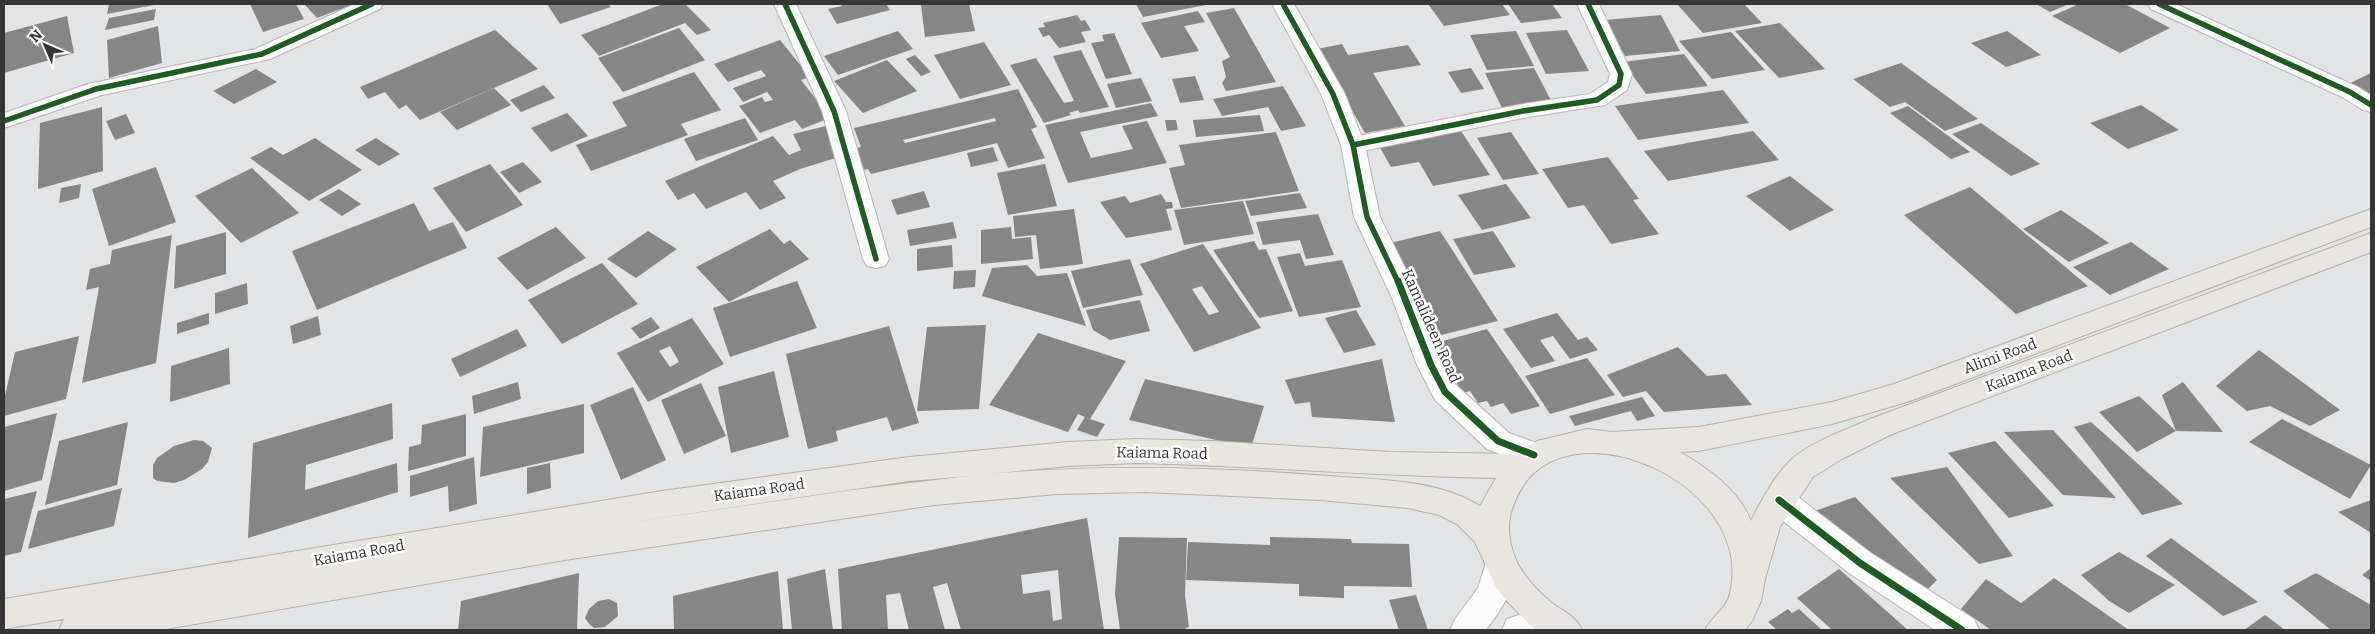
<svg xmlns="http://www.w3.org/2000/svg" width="2375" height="634" viewBox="0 0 2375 634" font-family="Bitter,serif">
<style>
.building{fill:#868686;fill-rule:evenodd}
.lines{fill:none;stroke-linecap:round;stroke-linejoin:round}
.minor-casing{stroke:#b5b6b7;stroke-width:2}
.tertiary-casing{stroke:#b5b6b7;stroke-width:2}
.trunk-casing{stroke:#b3b0a6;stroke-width:2}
.minor{fill:#fbfbfb;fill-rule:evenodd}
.tertiary{fill:#fbfbfb;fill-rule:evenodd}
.trunk{fill:#e8e6de;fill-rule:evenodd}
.cycleway-far1-casing{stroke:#fff;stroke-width:8}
.cycleway-casing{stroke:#fff;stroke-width:10}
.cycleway-far1{stroke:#1b5e20;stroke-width:5.5}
.cycleway{stroke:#1b5e20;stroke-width:7}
.labels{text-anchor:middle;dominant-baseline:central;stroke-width:5;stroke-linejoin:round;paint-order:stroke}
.street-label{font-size:15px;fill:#363637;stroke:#fff}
</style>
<rect width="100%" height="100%" fill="#e3e4e5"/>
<g class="building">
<polygon points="109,4 154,4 154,5 107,14"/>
<polygon points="250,4 296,4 304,19 263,32"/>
<polygon points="304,4 354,4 317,18"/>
<polygon points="547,4 608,4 611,7 560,24"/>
<polygon points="663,4 685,4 711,30 697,35 685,23 599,56 581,35"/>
<polygon points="840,4 886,4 890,10 837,24 828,9 842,6"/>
<polygon points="933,4 969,4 975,31 925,37 921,5"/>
<polygon points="1136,4 1206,4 1206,5 1143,17"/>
<polygon points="1428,4 1502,4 1510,15 1444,26"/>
<polygon points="1508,4 1552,4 1562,18 1521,23"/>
<polygon points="1677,4 1744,4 1762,23 1703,33"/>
<polygon points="2036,4 2069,4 2050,12"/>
<polygon points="2079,4 2125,4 2170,28 2120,53 2052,16"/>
<polygon points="1234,8 1276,82 1226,91 1222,83 1226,77 1222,61 1230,57 1206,13"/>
<polygon points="156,9 154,20 105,30 109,18"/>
<polygon points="1198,11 1205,22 1184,26 1199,51 1161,58 1141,23"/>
<polygon points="1077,15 1081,21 1085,20 1091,30 1081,32 1086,42 1059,48 1049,35 1043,37 1038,28 1045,27 1043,23"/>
<polygon points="1661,15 1680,51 1625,56 1605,20"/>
<polygon points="67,16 74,53 4,73 4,33"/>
<polygon points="1780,23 1825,69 1779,78 1735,31"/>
<polygon points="158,26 162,63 109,78 107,40"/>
<polygon points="679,28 705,60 623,92 598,58"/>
<polygon points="495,30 538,69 420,120 406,105 399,109 385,92 368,99 360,87"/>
<polygon points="1567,30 1589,71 1546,74 1526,33"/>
<polygon points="898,31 913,49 838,75 824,56"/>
<polygon points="1516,31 1534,66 1487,70 1470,35"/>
<polygon points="2007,31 2041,55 2006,67 1971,43"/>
<polygon points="1731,32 1765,70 1712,79 1679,41"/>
<polygon points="1114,33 1132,74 1106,79 1091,43 1104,41 1102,35"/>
<polygon points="780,40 810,77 801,80 823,108 820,109 827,119 802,129 795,120 760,133 739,106 762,97 765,102 773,100 767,92 743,102 733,88 766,76 761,70 728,82 714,64"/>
<polygon points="984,42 1011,85 960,99 934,55"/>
<polygon points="1342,44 1348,55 1408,45 1421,65 1373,73 1405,126 1365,133 1317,49"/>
<polygon points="1081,50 1109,107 1080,113 1078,110 1069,113 1071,115 1044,123 1010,65 1036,58 1064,103 1074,101 1053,56"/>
<polygon points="1684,54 1708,86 1646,94 1623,62"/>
<polygon points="915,55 931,72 921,76 906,59"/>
<polygon points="887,60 917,91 863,113 834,81"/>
<polygon points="1901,63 1978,119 1945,131 1905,102 1890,107 1853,79"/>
<polygon points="1471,68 1484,89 1461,93 1448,72"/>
<polygon points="1534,68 1553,104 1502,108 1485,73"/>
<polygon points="256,69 277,82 234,104 213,91"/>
<polygon points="694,72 721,110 681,124 688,135 591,171 576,145 627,126 612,102"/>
<polygon points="2371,73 2371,101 2344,86"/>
<polygon points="1195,76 1204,100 1180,103 1172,79"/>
<polygon points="1141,78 1152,101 1116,108 1107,84"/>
<polygon points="544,85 555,98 521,112 510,100"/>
<polygon points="1283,86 1306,126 1281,131 1268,107 1222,116 1213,99"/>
<polygon points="494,88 511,105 457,130 440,112"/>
<path d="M1018 89 1037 127 1031 129 1045 158 1008 168 997 143 871 174 868 169 858 171 850 150 861 147 854 128ZM995 118 996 121 905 143 903 140Z"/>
<polygon points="1723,90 1749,123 1638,140 1615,106"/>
<polygon points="1151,103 1158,116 1080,132 1091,158 1133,149 1122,126 1147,121 1167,163 1068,183 1045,125"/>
<polygon points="2141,105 2179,130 2128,149 2090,123"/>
<polygon points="1908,106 1970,152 1951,159 1890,113"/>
<polygon points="102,107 103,171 38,189 40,123"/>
<polygon points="567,113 588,136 551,152 531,128"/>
<polygon points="126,114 135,133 115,140 106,121"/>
<polygon points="1260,115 1264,131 1196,137 1193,120"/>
<polygon points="745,118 758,140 696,161 684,139"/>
<polygon points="1165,120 1176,120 1178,130 1167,131"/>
<polygon points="1981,123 2040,164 2011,176 1952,134"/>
<polygon points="826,126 839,157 800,169 773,181 786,198 760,210 746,192 706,209 694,193 678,200 665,181 773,136 789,155 801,150 793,134"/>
<polygon points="1461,131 1490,175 1433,186 1419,162 1391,167 1379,146"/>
<polygon points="1753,131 1779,160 1668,181 1644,151"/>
<polygon points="1276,132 1299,191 1181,208 1169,168 1185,165 1179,145"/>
<polygon points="1511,132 1539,174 1503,180 1477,138"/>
<polygon points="315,138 362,170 309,201 250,158 271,147 283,155"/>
<polygon points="376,138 400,154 379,166 355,150"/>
<polygon points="993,147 998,161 971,167 967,153"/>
<polygon points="1608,157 1639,199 1633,200 1659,234 1611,244 1584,205 1568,208 1542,169"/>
<polygon points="523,162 542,182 519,193 500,172"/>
<polygon points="490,164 523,205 466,232 433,188"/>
<polygon points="1045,164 1057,206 1008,215 997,173"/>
<polygon points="156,167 176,222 109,246 92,189"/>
<polygon points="252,168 299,213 241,243 195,196"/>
<polygon points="1790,176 1834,210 1790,231 1746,196"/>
<polygon points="81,184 79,198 59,203 61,188"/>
<polygon points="1506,184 1531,218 1482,230 1458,195"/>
<polygon points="1970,187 2088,286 2016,314 1904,215"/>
<polygon points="339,189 361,204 342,216 319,200"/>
<polygon points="924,191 930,207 897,215 891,200"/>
<polygon points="1300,193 1307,208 1251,216 1245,201"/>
<polygon points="1161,194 1166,202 1172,202 1173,208 1166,209 1172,230 1126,238 1100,202 1125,196 1130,203"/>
<polygon points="1243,201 1254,234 1184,245 1174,210"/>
<polygon points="414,203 429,231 453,222 467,248 317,310 292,251"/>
<polygon points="1074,209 1083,264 1040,269 1036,235 1015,237 1013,216"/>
<polygon points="2061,210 2109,243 2069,262 2023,229"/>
<polygon points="1318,214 1334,255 1306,259 1300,240 1263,245 1256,222"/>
<polygon points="953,222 957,238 910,246 907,230"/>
<polygon points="556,227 586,258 527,290 497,258"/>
<polygon points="1011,227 1012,239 1031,237 1033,259 981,264 981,230"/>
<polygon points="770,229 784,244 790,240 809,259 729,302 696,267"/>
<polygon points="648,231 677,249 636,278 607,259"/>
<polygon points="1440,231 1498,321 1441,335 1386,244"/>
<polygon points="1493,231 1516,267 1474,275 1453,239"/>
<polygon points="226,232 226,274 174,289 176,246"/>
<polygon points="172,235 156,363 82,383 99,287 86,290 90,269 110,264 112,250"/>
<polygon points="1254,241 1259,250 1266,249 1293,311 1259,318 1213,250"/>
<polygon points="2131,242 2169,269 2110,295 2073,267"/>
<path d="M1203 244 1261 328 1194 352 1140 264ZM1202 286 1219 312 1209 315 1192 289Z"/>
<polygon points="952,245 953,267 917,271 917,249"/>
<polygon points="1300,253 1305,266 1342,260 1361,307 1299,317 1277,257"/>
<polygon points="1130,259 1143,295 1083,308 1071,271"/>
<polygon points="602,263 638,304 562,344 528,300"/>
<polygon points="1027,265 1037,276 1067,273 1086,326 982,296 992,268"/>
<polygon points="976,270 975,287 953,289 954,271"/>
<polygon points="797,281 817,328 730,357 713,308"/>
<polygon points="247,283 248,304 215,314 215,293"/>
<polygon points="1140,300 1150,331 1110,340 1093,330 1086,310"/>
<polygon points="1356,310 1376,345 1344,353 1325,318"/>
<polygon points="209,313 209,324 177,334 177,323"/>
<polygon points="1557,313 1578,340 1587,337 1598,350 1570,359 1553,336 1540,340 1555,361 1531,368 1503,329"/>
<polygon points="318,316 321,335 293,344 290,326"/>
<polygon points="651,317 660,328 640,339 631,328"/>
<path d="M692 318 724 364 648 402 617 353ZM670 346 679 362 670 367 659 351Z"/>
<polygon points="986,325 979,409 917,411 927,327"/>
<polygon points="889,326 919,423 892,431 887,417 836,431 838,441 808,449 786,354"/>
<polygon points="517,329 527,346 460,377 451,359"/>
<polygon points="1487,329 1540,406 1511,414 1503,403 1491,407 1487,401 1478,403 1470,391 1463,393 1432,344"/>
<polygon points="1038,333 1126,361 1090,419 1105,424 1097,437 1077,430 1085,417 1078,414 1068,432 989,405"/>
<polygon points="79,336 66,399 4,416 4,400 15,352"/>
<polygon points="1678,347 1707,376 1726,374 1752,405 1664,412 1646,391 1623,397 1607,375"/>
<polygon points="229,348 230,384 170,402 171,366"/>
<polygon points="2259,350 2340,410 2310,426 2270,406 2247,411 2216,386"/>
<polygon points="1587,358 1615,395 1550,414 1525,376"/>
<polygon points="1382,359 1395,422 1312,417 1310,402 1295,404 1285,380"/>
<polygon points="774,371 789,437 731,453 718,387"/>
<polygon points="1145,379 1264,406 1251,448 1129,420"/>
<polygon points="518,382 521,399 474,414 472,396"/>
<polygon points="2183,382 2223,432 2176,431 2162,395"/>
<polygon points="701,383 726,436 684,454 661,400"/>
<polygon points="633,387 666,460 621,480 590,405"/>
<polygon points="2139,396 2176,431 2137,452 2099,412"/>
<polygon points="1642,397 1655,416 1637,421 1631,411 1575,426 1569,416"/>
<polygon points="392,403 393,439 306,465 305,490 397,463 398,492 248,538 253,443"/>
<polygon points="584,404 584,453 480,477 483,427"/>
<polygon points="57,413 42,480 4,491 4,427"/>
<polygon points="466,414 466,456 408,471 409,447 421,444 422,425"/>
<polygon points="2282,419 2371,465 2350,499 2249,442"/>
<polygon points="128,422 117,485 45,505 59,441"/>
<polygon points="2091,422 2183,504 2142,515 2074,427"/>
<polygon points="2053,430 2116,498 2063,495 2004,432"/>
<polygon points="194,440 203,441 212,448 208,462 202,469 184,480 174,483 157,481 153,478 153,465 157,458 174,446"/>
<polygon points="1995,441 2054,506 2009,518 1948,453"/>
<polygon points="474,457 477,504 449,512 448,486 410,497 410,476"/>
<polygon points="550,463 551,488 527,494 527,468"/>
<polygon points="1947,467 2013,556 1979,564 1890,478"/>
<polygon points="122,488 114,526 28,549 38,511"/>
<polygon points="37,491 21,552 4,556 4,499"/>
<polygon points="1855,497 1937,580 1920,597 1803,515"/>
<polygon points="2371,500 2371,533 2338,512"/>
<path d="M1087 518 1104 630H961L947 583 933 587 945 630H909L900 593 886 595 888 630H842L838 569ZM1058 570 1062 619 1053 621 1050 590 1023 594 1021 575Z"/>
<polygon points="1119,537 1187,538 1185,595 1189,627 1182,630 1120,630 1115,594"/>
<polygon points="1270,537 1351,539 1352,543 1409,544 1412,587 1344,586 1344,598 1299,596 1299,584 1186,580 1188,542 1270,545"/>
<polygon points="2171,538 2258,602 2223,616 2146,556"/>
<polygon points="2119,552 2175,585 2129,613 2109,601 2081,575"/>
<polygon points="2371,568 2371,581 2362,575"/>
<polygon points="825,569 833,630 792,630 787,579"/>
<polygon points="1839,569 1908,630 1832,630 1797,598"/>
<polygon points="778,571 783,630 674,630 673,596"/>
<polygon points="579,573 577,630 458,630 461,601"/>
<polygon points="2316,573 2371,605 2371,630 2331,630 2283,591"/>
<polygon points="2054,578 2129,630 1991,630 1961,609 1986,579 2021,603"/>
<polygon points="1416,595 1428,630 1399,630 1389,600"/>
<polygon points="609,599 617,603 618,616 605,627 594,628 590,625 585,618 589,609 598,601"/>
<polygon points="1788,609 1792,613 1799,609 1822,630 1777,630 1768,622"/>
<polygon points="2265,615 2285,630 2244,630"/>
</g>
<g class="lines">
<g class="minor-casing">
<g id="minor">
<polygon points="355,4 383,4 380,9 270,59 102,95 4,128 4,113 88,84 255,49"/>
<polygon points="774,4 796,4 846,111 889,259 885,266 876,268 867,266 863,259 822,111"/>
<polygon points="1577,4 1599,4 1632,74 1627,90 1605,105 1523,118 1353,153 1344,150 1341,145 1344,140 1353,137 1523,104 1590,94 1608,82 1610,74"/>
<polygon points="2148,4 2176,4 2358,87 2371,95 2371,112 2363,110 2342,97 2151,9"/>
<polygon points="1779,487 1790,491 1871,553 1974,619 1979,630 1935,630 1849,573 1768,509 1763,500 1768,491"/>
</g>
</g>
<g class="tertiary-casing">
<g id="tertiary">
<polygon points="1272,4 1294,4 1345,94 1365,145 1380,217 1420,298 1445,365 1455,384 1509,433 1545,446 1549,455 1545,464 1534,467 1487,449 1435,400 1417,365 1392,298 1354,217 1341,145 1321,94"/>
<path d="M1501 546 1512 550C1525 576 1502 609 1486 630H1450L1455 619 1478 588 1490 550Z"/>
<polygon points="1519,615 1554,615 1566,619 1571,630 1502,630 1507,619"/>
</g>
</g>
<g class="trunk-casing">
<path id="trunk" d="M2371 209V227L1910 401 1832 424 1699 451 1680 452C1709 469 1738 489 1751 521 1761 501 1774 476 1791 460 1808 443 1848 429 1870 419L2371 233V252L1890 435 1842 459 1813 477 1780 527 1765 579 1761 601 1752 621 1745 630H1705C1712 616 1727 609 1730 593 1756 483 1569 402 1520 491 1509 512 1506 526 1512 549 1518 571 1535 589 1552 603 1564 612 1576 616 1582 630H1537L1528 623 1506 600 1496 587 1475 542 1457 524 1439 515 1408 508 1320 500 1145 492 1057 494 934 505 565 560 160 630H59L64 619 69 618 4 629V599L662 491 909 457 1068 442 1136 439 1212 441 1389 452 1517 454 1537 441 1587 429 1612 432 1699 427 1832 402 1894 384ZM1136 463C1256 466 1376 476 1496 478L1480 506C1436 479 1379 480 1329 476 1215 467 1102 464 988 474L1068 466ZM969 476 852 490 606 526 909 481Z"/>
</g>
<use href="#minor" class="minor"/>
<use href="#tertiary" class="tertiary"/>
<use href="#trunk" class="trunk"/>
<g class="cycleway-far1-casing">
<g id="cycleway-far1">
<polyline points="785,4 834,111 876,259"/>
<polyline points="1283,4 1333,94 1353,145 1367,217 1398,282"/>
<polyline points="2159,4 2350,92 2371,105"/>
<polyline points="4,121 96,89 262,54 372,4"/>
<polyline points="1353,145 1523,111 1597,100 1619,85 1621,74 1588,4"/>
</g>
</g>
<g class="cycleway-casing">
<g id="cycleway">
<polyline points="1398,281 1431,365 1445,392 1498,441 1534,455"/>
<polyline points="1779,500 1860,563 1962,630"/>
</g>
</g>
<use href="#cycleway-far1" class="cycleway-far1"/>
<use href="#cycleway" class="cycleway"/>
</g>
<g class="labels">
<g class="street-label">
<text transform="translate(1431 326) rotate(66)">Kamalideen Road</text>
<text transform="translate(2000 356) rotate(-20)">Alimi Road</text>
<text transform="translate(2029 371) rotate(-21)">Kaiama Road</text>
<text transform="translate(1162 453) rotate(1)">Kaiama Road</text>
<text transform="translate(759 490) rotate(-8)">Kaiama Road</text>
<text transform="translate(359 553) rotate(-10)">Kaiama Road</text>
</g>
</g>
<rect width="2375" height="634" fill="none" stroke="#363637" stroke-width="10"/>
<g transform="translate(45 45) rotate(315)" stroke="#ffffff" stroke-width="4" paint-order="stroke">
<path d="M0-4L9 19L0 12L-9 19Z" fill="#363637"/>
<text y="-8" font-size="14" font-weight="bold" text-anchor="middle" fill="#363637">N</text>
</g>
</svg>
